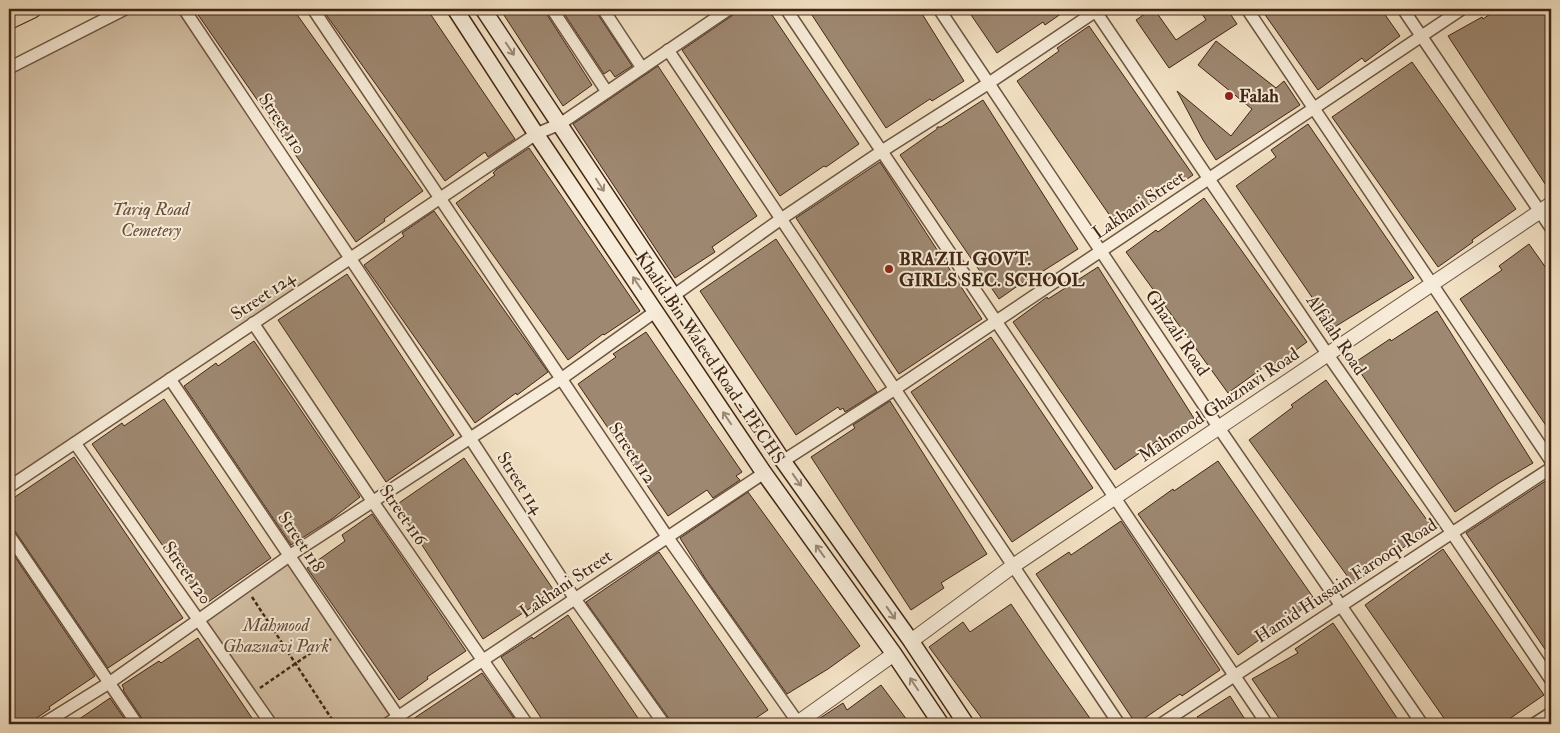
<svg xmlns="http://www.w3.org/2000/svg" width="1560" height="733" viewBox="0 0 1560 733" font-family="'IM FELL Double Pica',serif">
<style>
.green{fill:#d5c2a7;stroke:#8c745e}
.building{fill:#9e8871;stroke:#422615}
.lines{fill:none;stroke-linecap:round;stroke-linejoin:round}
.minor-casing{stroke:#6e5541;stroke-width:14}
.tertiary-casing{stroke:#6e5541;stroke-width:16}
.secondary-casing{stroke:#422615;stroke-width:18}
.primary-casing{stroke:#422615;stroke-width:20}
.path{stroke:#422615;stroke-width:2.5;stroke-dasharray:4 2.5;stroke-linecap:butt}
.minor{stroke:#f7ecd9;stroke-width:11}
.tertiary{stroke:#f7ecd9;stroke-width:14}
.secondary{stroke:#f7ecd9;stroke-width:15}
.primary{stroke:#f3e2c5;stroke-width:18}
.oneway{stroke:#9c8977}
.poi-dot{fill:#8f2418;stroke:#f7ecd9;stroke-width:2}
.labels{text-anchor:middle;dominant-baseline:central;stroke-width:4;stroke-linejoin:round;paint-order:stroke}
.poi-label{font-size:18px;font-weight:bold;fill:#422615;stroke:#f7ecd9;text-anchor:start}
.street-label{font-size:18px;fill:#422615;stroke:#f7ecd9}
.park-label{font-size:18px;font-style:italic;fill:#674d3a;stroke:#f7ecd9}
</style>
<rect width="100%" height="100%" fill="#f3e2c5"/>
<filter id="stains"><feTurbulence type="fractalNoise" baseFrequency=".004" numOctaves="4"/><feColorMatrix values="0 0 0 0 .2 0 0 0 0 .09 0 0 0 0 .02 0 0 0 .5 -.17"/></filter>
<radialGradient id="worn" r=".72"><stop offset=".6" stop-color="#630" stop-opacity="0"/><stop offset="1" stop-color="#630" stop-opacity=".3"/></radialGradient>
<g class="green">
<polygon points="125,9 184,9 350,259 9,486 9,68"/>
<polygon points="289,556 398,717 387,724 271,724 199,621"/>
</g>
<g class="building">
<polygon points="194,9 293,9 423,191 384,219 385,221 356,242"/>
<polygon points="322,9 427,9 515,139 488,157 485,152 445,181"/>
<polygon points="500,9 545,9 546,13 592,85 563,106"/>
<polygon points="561,9 596,9 597,13 632,66 615,77 610,70 604,74"/>
<polygon points="736,9 768,9 859,144 826,167 824,166 780,196 682,50 733,15"/>
<polygon points="808,9 919,9 964,81 932,101 930,99 886,128"/>
<polygon points="967,9 1068,9 1045,25 1043,22 997,53"/>
<polygon points="1152,9 1154,9 1176,40 1206,20 1199,9 1227,9 1237,24 1169,68 1136,20"/>
<polygon points="1261,9 1381,9 1400,36 1365,62 1362,58 1318,90"/>
<polygon points="1497,9 1542,9 1551,21 1551,193 1448,36 1482,17 1483,19"/>
<polygon points="1089,26 1193,175 1117,226 1017,81 1059,51 1057,48"/>
<polygon points="1216,41 1276,88 1284,81 1300,105 1216,160 1203,140 1177,91 1231,136 1252,109 1198,65"/>
<polygon points="1412,62 1516,209 1472,240 1473,242 1438,267 1332,117"/>
<polygon points="658,66 757,216 712,247 715,252 675,278 573,124"/>
<polygon points="983,100 1078,249 1040,273 1039,271 999,299 900,155 937,129 937,127 941,127"/>
<polygon points="1308,124 1414,278 1333,328 1236,186 1276,157 1271,150"/>
<polygon points="529,148 640,311 604,335 603,334 568,360 456,203 495,175 493,173 497,169"/>
<polygon points="880,162 982,319 899,374 796,218"/>
<polygon points="1204,198 1307,342 1274,366 1271,362 1228,393 1126,252 1156,230 1158,232"/>
<polygon points="434,211 548,372 517,395 516,393 475,423 364,265 404,236 402,233"/>
<polygon points="776,239 877,392 845,412 843,408 840,410 838,407 796,435 700,291"/>
<polygon points="1529,244 1551,275 1551,433 1460,299 1502,270 1499,266"/>
<polygon points="1098,267 1195,420 1158,443 1157,441 1115,470 1013,322 1047,297 1048,299"/>
<polygon points="347,274 454,435 386,482 278,320"/>
<polygon points="1437,311 1533,463 1499,483 1455,512 1354,363 1390,339 1391,341"/>
<polygon points="646,332 742,472 736,476 740,480 713,498 707,490 668,516 578,384 616,357 613,354"/>
<polygon points="991,337 1093,488 1012,542 911,392"/>
<polygon points="254,341 360,497 332,519 291,545 184,386 216,363 218,366"/>
<polygon points="1326,380 1432,527 1353,584 1249,440 1293,407 1291,405"/>
<polygon points="164,399 271,558 204,605 92,444 122,423 124,426"/>
<polygon points="890,401 987,554 941,583 944,588 911,610 811,457 855,428 853,425"/>
<polygon points="74,457 183,618 108,668 15,531 9,528 9,501"/>
<polygon points="464,458 555,592 483,639 396,505"/>
<polygon points="1218,461 1315,600 1238,655 1138,514 1173,489 1174,491"/>
<polygon points="1547,480 1551,486 1551,658 1466,533"/>
<polygon points="748,492 860,646 828,669 787,694 705,578 680,538"/>
<polygon points="372,514 466,651 427,677 428,679 399,700 307,568 345,541 342,535"/>
<polygon points="1121,521 1220,670 1182,696 1180,694 1136,724 1036,574 1069,552 1071,555"/>
<polygon points="9,548 95,676 49,707 50,709 28,724 16,724 9,714"/>
<polygon points="1443,549 1544,695 1502,724 1448,724 1365,605"/>
<polygon points="659,552 768,710 747,724 672,724 670,720 586,602"/>
<polygon points="1011,604 1042,650 1094,724 986,724 929,647 963,622 970,632"/>
<polygon points="568,615 583,637 642,724 545,724 501,657 532,637 533,639"/>
<polygon points="1333,623 1350,648 1401,724 1283,724 1252,679 1298,653 1295,649"/>
<polygon points="198,638 229,684 256,724 144,724 143,720 123,690 124,689 122,685 159,661 161,663"/>
<polygon points="482,673 518,724 410,724 410,721"/>
<polygon points="881,685 910,724 811,724 843,703 847,710"/>
<polygon points="1230,696 1248,724 1202,724 1197,717"/>
<polygon points="110,698 128,724 72,724"/>
</g>
<g class="lines">
<g class="minor-casing">
<g id="minor">
<polyline points="184,9 470,438 575,599 664,724"/>
<polyline points="313,9 668,538 799,724"/>
<polyline points="552,9 607,92"/>
<polyline points="603,9 642,68"/>
<polyline points="786,9 1267,724"/>
<polyline points="939,9 1219,428 1422,724"/>
<polyline points="1094,9 1328,355 1452,533 1551,680"/>
<polyline points="1247,9 1551,461"/>
<polyline points="1403,9 1551,228"/>
<polyline points="668,50 1119,724"/>
<polyline points="9,68 125,9"/>
<polyline points="673,296 781,219 882,151 989,83 1099,9"/>
<polyline points="253,323 373,502 527,724"/>
<polyline points="170,379 403,724"/>
<polyline points="75,443 271,724"/>
<polyline points="783,461 895,389 1462,9"/>
<polyline points="9,487 536,134 560,124 729,9"/>
<polyline points="9,535 137,724"/>
<polyline points="43,724 109,683 289,556 561,379 656,311"/>
<polyline points="387,724 764,473"/>
<polyline points="1161,724 1551,468"/>
<polyline points="1534,724 1551,713"/>
</g>
</g>
<g class="tertiary-casing">
<g id="tertiary">
<polyline points="911,641 1013,566 1551,204"/>
<polyline points="796,724 894,654"/>
</g>
</g>
<g class="secondary-casing">
<g id="secondary">
<polyline points="455,9 536,134 764,473 894,654 941,724"/>
<polyline points="483,9 783,461 911,641 966,724"/>
</g>
</g>
<g class="primary-casing">
<polyline id="primary" points="9,20 32,9"/>
</g>
<g class="path">
<polyline points="252,597 335,724"/>
<polyline points="260,688 331,639"/>
</g>
<use href="#minor" class="minor"/>
<use href="#tertiary" class="tertiary"/>
<use href="#secondary" class="secondary"/>
<use href="#primary" class="primary"/>
</g>
<defs><path id="oneway-shaft" d="M-6 0H5M1.5-3L5.5 0L1.5 3" fill="none" stroke-width="1.6" stroke-linecap="round" stroke-linejoin="round" transform="scale(1.25)"/></defs>
<g class="oneway">
<use href="#oneway-shaft" transform="translate(510 49) rotate(56)"/>
<use href="#oneway-shaft" transform="translate(600 185) rotate(57)"/>
<use href="#oneway-shaft" transform="translate(637 283) rotate(-124)"/>
<use href="#oneway-shaft" transform="translate(727 418) rotate(-124)"/>
<use href="#oneway-shaft" transform="translate(797 480) rotate(55)"/>
<use href="#oneway-shaft" transform="translate(820 551) rotate(-126)"/>
<use href="#oneway-shaft" transform="translate(891 613) rotate(55)"/>
<use href="#oneway-shaft" transform="translate(914 684) rotate(-124)"/>
</g>
<g class="poi-dot">
<circle cx="1229" cy="96" r="5"/>
<circle cx="889" cy="269" r="5"/>
</g>
<g class="labels">
<g class="poi-label">
<text x="1239" y="96">Falah</text>
<text x="899" y="259">BRAZIL GOVT.<tspan x="899" dy="21">GIRLS SEC. SCHOOL</tspan></text>
</g>
<g class="street-label">
<text transform="translate(282 124) rotate(56)">Street 110</text>
<text transform="translate(1139 205) rotate(-34)">Lakhani Street</text>
<text transform="translate(263 296) rotate(-34)">Street 124</text>
<text transform="translate(1177 333) rotate(56)">Ghazali Road</text>
<text transform="translate(1336 335) rotate(56)">Alfalah Road</text>
<text transform="translate(710 358) rotate(56)">Khalid Bin Waleed Road - PECHS</text>
<text transform="translate(1219 405) rotate(-34)">Mahmood Ghaznavi Road</text>
<text transform="translate(632 453) rotate(56)">Street 112</text>
<text transform="translate(520 483) rotate(57)">Street 114</text>
<text transform="translate(403 515) rotate(55)">Street 116</text>
<text transform="translate(301 542) rotate(56)">Street 118</text>
<text transform="translate(187 573) rotate(55)">Street 120</text>
<text transform="translate(1346 581) rotate(-33)">Hamid Hussain Farooqi Road</text>
<text transform="translate(566 584) rotate(-34)">Lakhani Street</text>
</g>
<g class="park-label">
<text x="151" y="209">Tariq Road<tspan x="151" dy="21">Cemetery</tspan></text>
<text x="276" y="625">Mahmood<tspan x="276" dy="21">Ghaznavi Park</tspan></text>
</g>
</g>
<rect width="1560" height="733" fill="none" stroke="#f3e2c5" stroke-width="30"/>
<rect x="10" y="10" width="1540" height="713" fill="none" stroke="#422615" stroke-width="2.5"/>
<rect x="15" y="15" width="1530" height="703" fill="none" stroke="#422615"/>
<rect width="100%" height="100%" filter="url(#stains)"/>
<rect width="100%" height="100%" fill="url(#worn)"/>
</svg>
